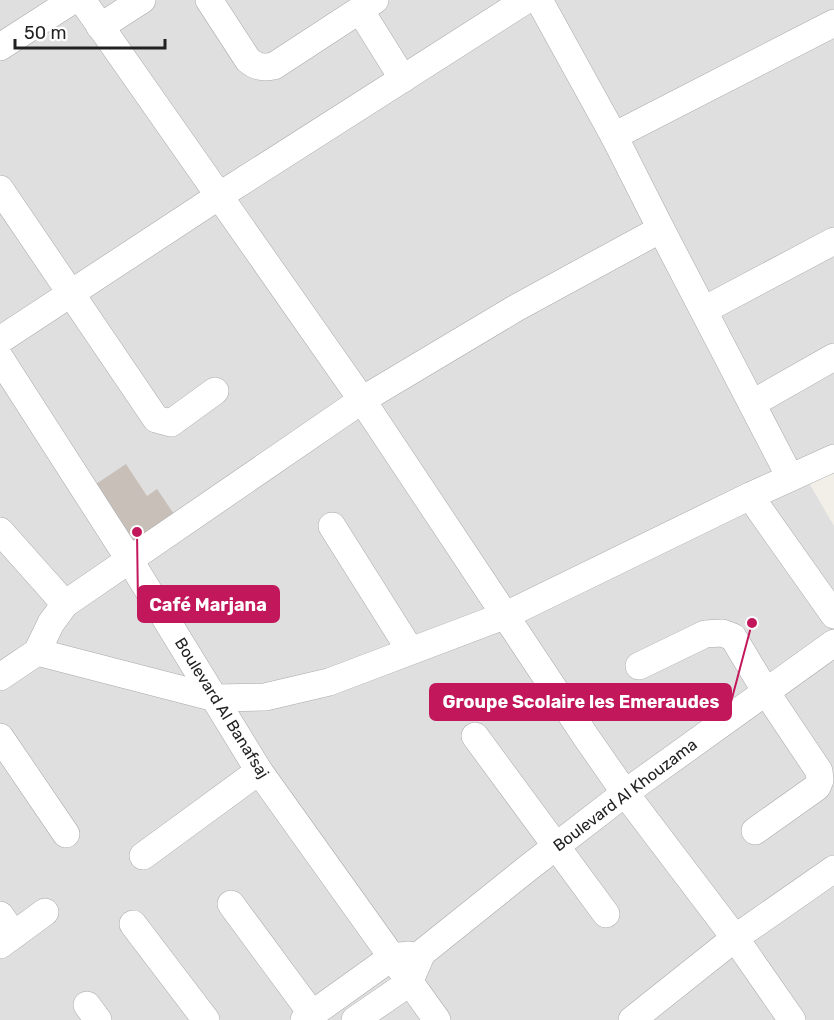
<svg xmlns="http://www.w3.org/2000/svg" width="834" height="1020" viewBox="0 0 834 1020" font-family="Rubik,sans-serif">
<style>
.residential{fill:#e0dfdf}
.building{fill:#c7bfb8}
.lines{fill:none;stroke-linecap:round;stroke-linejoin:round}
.minor-casing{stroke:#a9a9a9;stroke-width:28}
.minor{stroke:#fff;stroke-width:27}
.labels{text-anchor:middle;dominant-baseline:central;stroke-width:4.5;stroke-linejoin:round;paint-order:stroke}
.street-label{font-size:16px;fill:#222;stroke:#fff}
.leader{fill:none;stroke:#c2185b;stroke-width:2}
.callout-dot{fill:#c2185b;stroke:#fff;stroke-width:2}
.callout{fill:#c2185b;stroke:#c2185b;stroke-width:2}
.callout-label{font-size:18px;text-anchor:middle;font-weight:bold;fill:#fff}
</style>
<rect width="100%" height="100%" fill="#f2efe9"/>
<polygon class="residential" points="0,0 834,0 834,460 805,476 834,526 834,1020 0,1020"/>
<polygon class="building" points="126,464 147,496 157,489 176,517 136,544 96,484"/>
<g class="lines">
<g class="minor-casing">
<g id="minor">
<polyline points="82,0 362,400 586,737 625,793 735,938 792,1020"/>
<path d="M209 0 248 60C256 67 263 68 274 66L375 0"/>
<polyline points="539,0 614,136 661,229 790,477"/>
<polyline points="360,10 403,79"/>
<polyline points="100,27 142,0"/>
<polyline points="0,47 73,0"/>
<polyline points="614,136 834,23"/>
<polyline points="0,189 156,419 171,423 215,391"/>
<polyline points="704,310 834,241"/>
<polyline points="0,340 219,196 526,0"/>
<polyline points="0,358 129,559 259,771 437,1020"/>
<polyline points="753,403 834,357"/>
<polyline points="750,496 834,615"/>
<polyline points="332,526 410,650"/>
<polyline points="0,531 65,604"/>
<polyline points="37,652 215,698 265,697 329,682 506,615 750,496 834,458"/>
<polyline points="639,666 705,634 722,633 733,637 766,692 819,771 820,780 817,787 755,831"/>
<polyline points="0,677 37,652 51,623 65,604 362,400 516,308 661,229"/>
<polyline points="475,736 606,914"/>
<polyline points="0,737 66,834"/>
<polyline points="143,856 259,771"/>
<polyline points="231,904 312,1014"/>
<polyline points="0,915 14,935"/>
<polyline points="133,924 206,1020"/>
<polyline points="0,945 45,912"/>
<polyline points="87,1005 98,1020"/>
<polyline points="304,1020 392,957 409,955"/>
<polyline points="355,1020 409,983 422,953 528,868 625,793 834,643"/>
<polyline points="632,1020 735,938 834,869"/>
</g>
</g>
<use href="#minor" class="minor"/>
</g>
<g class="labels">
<g class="street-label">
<text transform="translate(222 708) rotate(58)">Boulevard Al Banafsaj</text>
<text transform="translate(625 795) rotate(-37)">Boulevard Al Khouzama</text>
</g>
</g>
<path class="leader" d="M137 532L138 604M752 623L731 702"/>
<g class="callout-dot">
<circle cx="137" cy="532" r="6"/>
<circle cx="752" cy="623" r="6"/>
</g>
<g class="callout">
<rect x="138" y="586" width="141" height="36" rx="6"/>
<rect x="430" y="684" width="301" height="36" rx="6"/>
</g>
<g class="callout-label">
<text x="208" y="611">Café Marjana</text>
<text x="581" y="708">Groupe Scolaire les Emeraudes</text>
</g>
<path d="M15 39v9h150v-9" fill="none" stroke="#222222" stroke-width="3"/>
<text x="24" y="39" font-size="18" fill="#222222" stroke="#ffffff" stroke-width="4.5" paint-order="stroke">50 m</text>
</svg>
